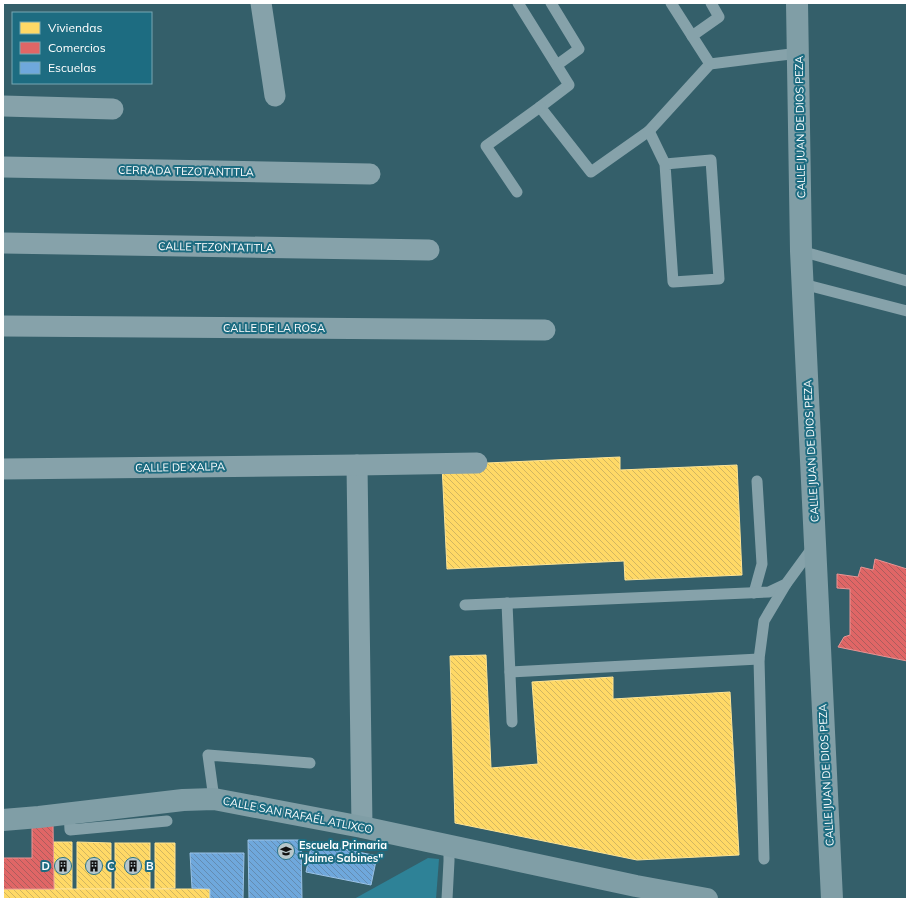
<svg xmlns="http://www.w3.org/2000/svg" width="910" height="902" viewBox="0 0 910 902" font-family="Mulish,sans-serif">
<style>
.green{fill:#2e8297}
.homes{fill:url(#homes-back-hatch);stroke:#ffe494}
.shops{fill:url(#shops-back-hatch);stroke:#e99494}
.schools{fill:url(#schools-back-hatch);stroke:#9ac2e6}
.lines{fill:none;stroke-linecap:round;stroke-linejoin:round}
.lane{stroke:#86a2aa;stroke-width:11}
.street{stroke:#86a2aa;stroke-width:21}
.secondary{stroke:#809ea6;stroke-width:22}
.labels{text-anchor:middle;dominant-baseline:central;stroke-width:4;stroke-linejoin:round;paint-order:stroke}
.street-label{font-size:11px;fill:#fff;stroke:#1d6c81}
.poi-label{font-size:11px;font-weight:bold;fill:#fff;stroke:#1d6c81;text-anchor:start}
</style>
<defs>
<pattern id="homes-back-hatch" width="6" height="6" patternUnits="userSpaceOnUse"><rect width="6" height="6" fill="#ffd966"/><path d="M-1 5l2 2M0 0l6 6M5-1l2 2" fill="none" stroke="#d2b660"/></pattern>
<pattern id="shops-back-hatch" width="6" height="6" patternUnits="userSpaceOnUse"><rect width="6" height="6" fill="#e06666"/><path d="M-1 5l2 2M0 0l6 6M5-1l2 2" fill="none" stroke="#ac5d5d"/></pattern>
<pattern id="schools-back-hatch" width="6" height="6" patternUnits="userSpaceOnUse"><rect width="6" height="6" fill="#6fa8dc"/><path d="M-1 5l2 2M0 0l6 6M5-1l2 2" fill="none" stroke="#648cb1"/></pattern>
</defs>
<rect width="100%" height="100%" fill="#345f6a"/>
<polygon class="green" points="428,858 439,859 436,899 354,899"/>
<g class="homes">
<polygon points="620,457 620,470 737,465 742,575 625,580 624,561 447,569 442,465"/>
<polygon points="486,655 491,768 538,764 532,682 613,677 613,699 730,692 739,855 637,860 455,823 450,656"/>
<polygon points="53,842 72,842 72,889 54,889"/>
<polygon points="77,842 111,843 111,889 77,889"/>
<rect x="115" y="843" width="35" height="46"/>
<polygon points="155,843 175,843 175,888 155,889"/>
<rect x="3" y="889" width="207" height="10"/>
</g>
<g class="shops">
<polygon points="875,559 907,569 907,661 838,647 844,637 850,635 850,589 837,588 837,574 858,577 861,567 873,570"/>
<polygon points="53,825 54,889 3,889 3,858 32,858 32,827"/>
</g>
<g class="schools">
<polygon points="248,840 301,840 302,899 249,899"/>
<polygon points="312,842 377,856 371,885 306,872"/>
<polygon points="190,853 244,853 243,899 210,899 210,889 192,888"/>
</g>
<g class="lines">
<g class="lane">
<polyline points="518,3 569,85 540,107 591,172 649,131 710,64 799,53"/>
<polyline points="551,3 579,49 557,65"/>
<polyline points="671,3 710,64"/>
<polyline points="692,36 719,17 711,3"/>
<polyline points="649,131 665,164 673,282 719,279 711,160 665,164"/>
<polyline points="517,192 486,146 540,107"/>
<polyline points="801,251 907,281"/>
<polyline points="803,284 907,311"/>
<polyline points="754,593 762,564 757,481"/>
<polyline points="507,603 512,722"/>
<polyline points="465,605 769,592 786,584 813,547"/>
<polyline points="510,672 759,659"/>
<polyline points="214,799 208,755 310,763"/>
<polyline points="69,813 70,830 167,821"/>
<polyline points="764,859 759,659 764,621 786,584"/>
<polyline points="447,899 449,861 449,846"/>
</g>
<g class="street">
<polyline points="261,3 275,96"/>
<polyline points="3,106 113,109"/>
<polyline points="3,167 370,174"/>
<polyline points="3,243 429,250"/>
<polyline points="3,326 545,330"/>
<polyline points="357,465 362,827"/>
<polyline points="3,469 357,465 477,463"/>
</g>
<g class="secondary">
<polyline points="797,3 801,251 832,899"/>
<polyline points="3,820 39,817 183,800 214,799 362,827 636,886 707,899"/>
</g>
</g>
<defs>
<g id="school-disc" transform="scale(0.9)"><circle r="9.5" fill="#b8c7cb" stroke="#1d6c81"/><path d="M0-5L7-2L0 1L-7-2ZM-4 1L0 2.5L4 1V4Q0 6-4 4Z" fill="#111"/></g>
<g id="building-disc" transform="scale(0.9)"><circle r="9.5" fill="#b8c7cb" stroke="#1d6c81"/><path d="M-4-6H4V6H1V3H-1V6H-4ZM-2.5-4.3h1.7v1.8h-1.7ZM.8-4.3h1.7v1.8H.8ZM-2.5-1h1.7V.8h-1.7ZM.8-1h1.7V.8H.8Z" fill="#111"/></g>
</defs>
<g fill-rule="evenodd">
<use href="#school-disc" x="286" y="851"/>
<use href="#building-disc" x="63" y="866"/>
<use href="#building-disc" x="94" y="866"/>
<use href="#building-disc" x="133" y="866"/>
</g>
<g class="labels">
<g class="street-label">
<text transform="translate(800 127) rotate(-91)">CALLE JUAN DE DIOS PEZA</text>
<text transform="translate(186 171) rotate(1)">CERRADA TEZOTANTITLA</text>
<text transform="translate(216 247) rotate(1)">CALLE TEZONTATITLA</text>
<text x="274" y="328">CALLE DE LA ROSA</text>
<text transform="translate(811 451) rotate(-93)">CALLE JUAN DE DIOS PEZA</text>
<text transform="translate(180 467) rotate(-1)">CALLE DE XALPA</text>
<text transform="translate(826 775) rotate(-93)">CALLE JUAN DE DIOS PEZA</text>
<text transform="translate(298 815) rotate(11)">CALLE SAN RAFAÉL ATLIXCO</text>
</g>
<g class="poi-label">
<text x="299" y="845">Escuela Primaria<tspan x="299" dy="13">"Jaime Sabines"</tspan></text>
<text x="50" y="866" text-anchor="end">D</text>
<text x="107" y="866">C</text>
<text x="146" y="866">B</text>
</g>
</g>
<rect width="910" height="902" fill="none" stroke="#ffffff" stroke-width="8"/>
<rect x="12" y="12" width="140" height="72" fill="#1d6c81" stroke="#77a7b3"/>
<rect x="20" y="22" width="20" height="12" fill="#ffd966" stroke="#77a7b3"/>
<text x="48" y="32" font-size="12" fill="#ffffff">Viviendas</text>
<rect x="20" y="42" width="20" height="12" fill="#e06666" stroke="#77a7b3"/>
<text x="48" y="52" font-size="12" fill="#ffffff">Comercios</text>
<rect x="20" y="62" width="20" height="12" fill="#6fa8dc" stroke="#77a7b3"/>
<text x="48" y="72" font-size="12" fill="#ffffff">Escuelas</text>
</svg>
